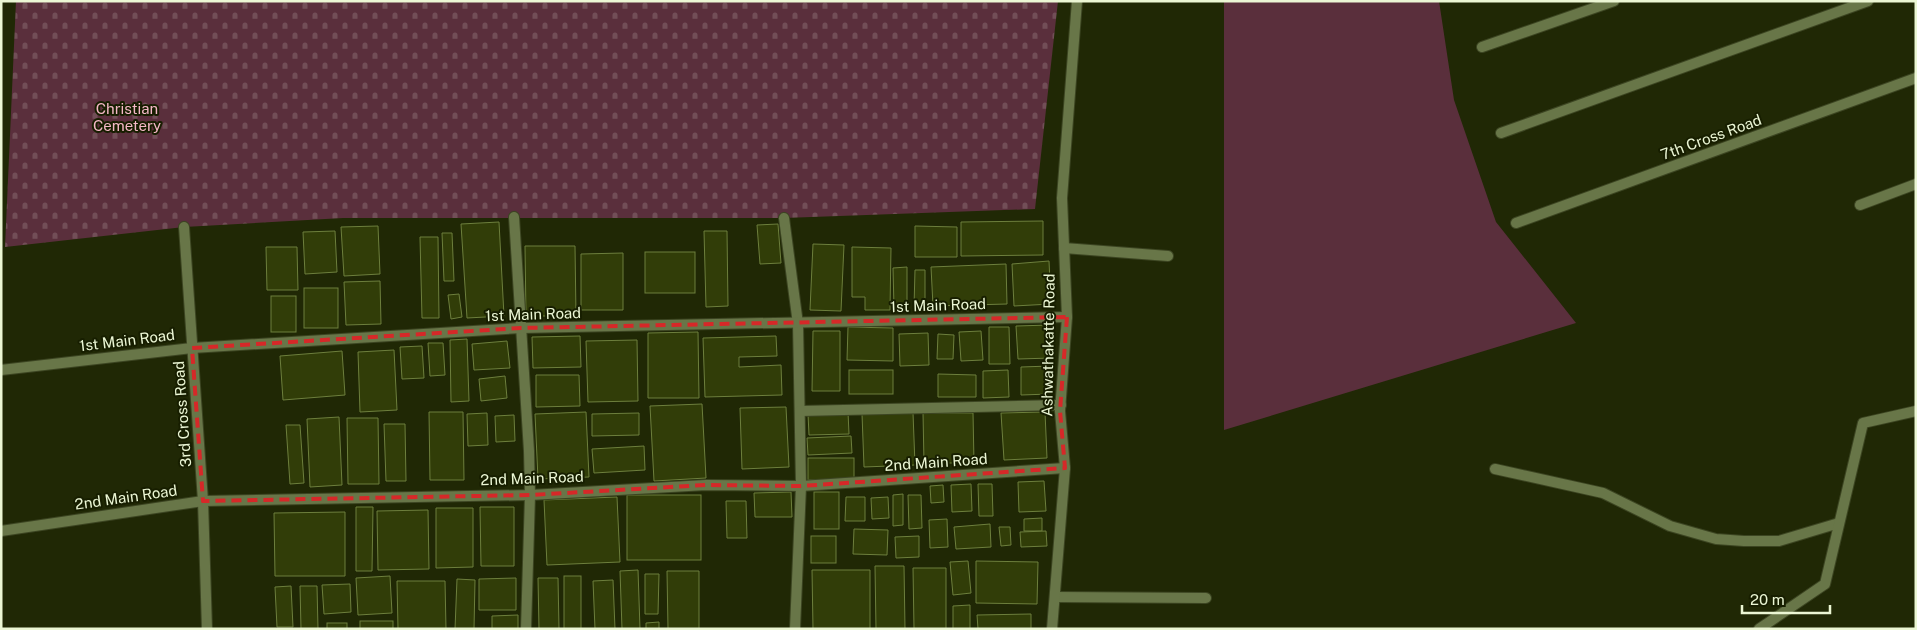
<svg xmlns="http://www.w3.org/2000/svg" width="1917" height="630" viewBox="0 0 1917 630" font-family="'Public Sans',sans-serif">
<style>
.grass{fill:#5a2f3c}
.cemetery{fill:url(#cemetery-stones)}
.building{fill:#313d08;stroke:#6d7f3d}
.lines{fill:none;stroke-linecap:round;stroke-linejoin:round}
.minor-casing{stroke:#3c4522;stroke-width:12}
.minor{stroke:#687648;stroke-width:10}
.marked{fill:none;stroke:#d62828;stroke-width:4;stroke-dasharray:10 6;stroke-linejoin:round}
.labels{text-anchor:middle;dominant-baseline:central;stroke-width:4;stroke-linejoin:round;paint-order:stroke}
.park-label{font-size:15px;fill:#f5b8c7;stroke:#171e00}
.street-label{font-size:15px;fill:#ebf6d4;stroke:#171e00}
</style>
<defs>
<pattern id="cemetery-stones" width="16" height="16" patternUnits="userSpaceOnUse" patternTransform="scale(1.25)"><rect width="16" height="16" fill="#5a2f3c"/><path d="M2 7V4a2 2 0 0 1 4 0v3zM10 15v-3a2 2 0 0 1 4 0v3z" fill="#724e57"/></pattern>
</defs>
<rect width="100%" height="100%" fill="#202805"/>
<polygon class="grass" points="1224,1 1439,1 1454,100 1496,222 1576,323 1224,430"/>
<polygon class="cemetery" points="16,1 1058,1 1035,209 784,218 343,218 184,227 5,247"/>
<g class="building">
<polygon points="1043,221 1043,255 961,256 961,222"/>
<polygon points="499,222 504,316 467,318 461,224"/>
<polygon points="778,224 781,263 760,264 757,225"/>
<polygon points="378,226 380,274 344,276 341,227"/>
<polygon points="915,226 957,227 957,257 915,257"/>
<polygon points="335,231 337,272 305,274 303,232"/>
<polygon points="704,231 727,231 728,306 706,307"/>
<polygon points="442,233 452,233 454,281 444,281"/>
<polygon points="420,237 438,237 439,318 422,318"/>
<polygon points="813,244 844,245 841,311 810,310"/>
<polygon points="525,246 575,246 576,316 526,316"/>
<polygon points="266,247 297,247 298,290 267,290"/>
<polygon points="852,247 891,248 890,310 865,310 865,297 852,297"/>
<rect x="645" y="252" width="50" height="41"/>
<polygon points="623,253 623,310 581,310 581,254"/>
<polygon points="1049,261 1051,304 1014,306 1012,264"/>
<polygon points="1006,264 1007,304 933,306 931,267"/>
<polygon points="907,267 907,307 894,308 893,268"/>
<polygon points="915,270 925,270 925,306 914,307"/>
<polygon points="380,281 381,324 346,325 344,282"/>
<rect x="304" y="288" width="34" height="40"/>
<polygon points="459,294 462,317 451,319 448,295"/>
<rect x="271" y="296" width="25" height="36"/>
<polygon points="1050,325 1052,358 1018,359 1016,326"/>
<polygon points="848,327 893,328 893,361 847,360"/>
<polygon points="989,327 1009,327 1010,364 989,364"/>
<polygon points="813,331 840,331 840,391 812,391"/>
<polygon points="981,331 983,360 961,361 959,332"/>
<polygon points="698,332 699,398 648,398 648,333"/>
<polygon points="928,333 929,365 900,366 899,334"/>
<polygon points="938,334 954,335 953,359 937,359"/>
<polygon points="580,336 581,367 533,368 532,337"/>
<polygon points="776,336 777,356 739,357 739,367 781,365 782,395 705,397 703,338"/>
<polygon points="467,339 469,401 451,402 450,340"/>
<polygon points="637,340 638,401 588,402 586,341"/>
<polygon points="507,341 510,368 474,370 472,344"/>
<polygon points="428,343 443,343 445,375 430,376"/>
<polygon points="422,346 424,378 402,379 400,347"/>
<polygon points="394,350 397,410 360,412 358,352"/>
<polygon points="342,351 345,395 283,400 280,356"/>
<polygon points="1050,366 1050,394 1021,395 1021,367"/>
<rect x="849" y="370" width="44" height="24"/>
<polygon points="1008,370 1009,397 983,398 983,371"/>
<polygon points="938,374 976,375 976,397 938,397"/>
<polygon points="536,375 579,375 580,406 536,407"/>
<polygon points="505,376 507,398 481,401 479,379"/>
<polygon points="702,404 706,478 654,481 650,406"/>
<polygon points="786,407 789,467 742,469 740,408"/>
<polygon points="429,412 463,412 464,480 430,480"/>
<polygon points="586,412 589,477 538,479 535,414"/>
<polygon points="848,412 849,434 809,435 808,414"/>
<polygon points="1045,412 1047,458 1004,460 1001,413"/>
<polygon points="487,413 488,445 468,446 467,414"/>
<polygon points="639,413 639,435 592,436 592,414"/>
<polygon points="913,413 915,465 864,467 862,414"/>
<polygon points="923,413 973,413 974,463 924,463"/>
<polygon points="514,415 515,441 496,442 495,416"/>
<polygon points="339,417 342,485 310,487 307,419"/>
<polygon points="347,418 378,418 379,484 348,484"/>
<polygon points="384,424 405,424 406,481 386,481"/>
<polygon points="286,425 300,425 304,483 290,484"/>
<polygon points="851,436 852,453 808,455 807,438"/>
<polygon points="644,446 645,470 594,473 592,449"/>
<rect x="808" y="458" width="46" height="22"/>
<polygon points="1044,481 1046,511 1019,512 1018,482"/>
<polygon points="971,484 972,511 952,512 951,485"/>
<polygon points="978,484 992,484 993,516 979,516"/>
<polygon points="943,485 944,502 931,503 930,486"/>
<polygon points="791,492 792,517 755,517 754,493"/>
<rect x="814" y="492" width="25" height="37"/>
<polygon points="903,494 903,525 893,526 893,495"/>
<rect x="627" y="495" width="74" height="65"/>
<polygon points="908,495 921,495 922,528 909,529"/>
<polygon points="617,497 620,562 547,565 544,500"/>
<polygon points="846,497 865,497 865,521 845,521"/>
<polygon points="888,497 889,518 872,519 871,498"/>
<polygon points="726,501 746,501 747,538 727,538"/>
<polygon points="356,507 373,507 372,571 356,571"/>
<polygon points="480,507 514,507 514,566 481,566"/>
<polygon points="436,508 473,508 473,567 436,568"/>
<polygon points="428,510 429,569 378,570 377,511"/>
<polygon points="345,512 345,576 275,576 274,513"/>
<polygon points="1042,518 1042,531 1024,531 1024,519"/>
<polygon points="947,519 948,547 930,548 929,520"/>
<polygon points="990,524 991,547 956,549 954,527"/>
<polygon points="999,527 1010,527 1011,545 1001,546"/>
<polygon points="854,529 888,530 887,555 853,554"/>
<polygon points="1046,531 1047,546 1021,547 1020,532"/>
<rect x="811" y="536" width="25" height="27"/>
<polygon points="919,536 919,557 896,558 895,537"/>
<polygon points="968,561 971,593 953,595 950,562"/>
<polygon points="976,561 1038,562 1037,604 976,603"/>
<polygon points="875,566 904,566 905,629 876,629"/>
<polygon points="913,568 946,568 946,629 914,629"/>
<polygon points="638,570 640,629 622,629 620,571"/>
<polygon points="812,570 870,570 870,629 813,629"/>
<polygon points="667,571 699,571 699,629 668,629"/>
<polygon points="645,574 659,574 658,614 645,614"/>
<polygon points="390,576 392,613 358,615 356,578"/>
<rect x="564" y="576" width="17" height="53"/>
<polygon points="516,578 516,610 479,610 479,579"/>
<polygon points="538,578 558,578 559,629 539,629"/>
<polygon points="457,579 475,580 474,629 455,629"/>
<polygon points="613,580 615,629 595,629 593,581"/>
<polygon points="397,581 445,581 446,629 398,629"/>
<polygon points="350,584 351,612 324,614 322,585"/>
<polygon points="291,586 293,627 277,627 275,587"/>
<polygon points="300,586 317,586 318,629 301,629"/>
<polygon points="970,605 970,629 953,629 953,606"/>
<polygon points="1031,614 1031,629 978,629 977,615"/>
<polygon points="518,615 518,629 492,629 492,616"/>
<rect x="360" y="621" width="33" height="8"/>
<polygon points="659,622 659,629 646,629 646,623"/>
<rect x="327" y="623" width="20" height="6"/>
</g>
<g class="lines">
<g class="minor-casing">
<g id="minor">
<polyline points="1482,47 1614,1"/>
<polyline points="1501,133 1868,1"/>
<polyline points="1860,205 1916,184"/>
<polyline points="514,217 529,451 530,495 526,629"/>
<polyline points="784,218 798,324 801,486 795,629"/>
<polyline points="1516,223 1916,78"/>
<polyline points="184,227 203,501 207,629"/>
<polyline points="1064,248 1168,256"/>
<polyline points="1,370 192,348 521,328 1067,317"/>
<polyline points="800,411 1061,405"/>
<polyline points="1495,469 1603,493 1670,526 1716,539 1744,541 1779,541 1839,523"/>
<polyline points="1,531 203,501 530,495 706,485 801,486 1065,468"/>
<polyline points="1055,597 1206,598"/>
<polyline points="1052,629 1065,468 1060,411 1067,317 1062,198 1077,1"/>
<polyline points="1759,629 1825,584 1863,423 1916,411"/>
</g>
</g>
<use href="#minor" class="minor"/>
</g>
<path class="marked" d="M1067 317 1060 411 1065 468 801 486 706 485 530 495 203 501 192 348 521 328Z"/>
<g class="labels">
<g class="park-label">
<text x="127" y="108">Christian<tspan x="127" dy="17">Cemetery</tspan></text>
</g>
<g class="street-label">
<text transform="translate(1711 137) rotate(-20)">7th Cross Road</text>
<text transform="translate(938 305) rotate(-2)">1st Main Road</text>
<text transform="translate(533 314) rotate(-2)">1st Main Road</text>
<text transform="translate(127 340) rotate(-7)">1st Main Road</text>
<text transform="translate(1048 345) rotate(-89)">Ashwathakatte Road</text>
<text transform="translate(182 414) rotate(-94)">3rd Cross Road</text>
<text transform="translate(936 462) rotate(-4)">2nd Main Road</text>
<text transform="translate(532 478) rotate(-2)">2nd Main Road</text>
<text transform="translate(126 497) rotate(-8)">2nd Main Road</text>
</g>
</g>
<rect width="1917" height="630" fill="none" stroke="#ebf6d4" stroke-width="5"/>
<path d="M1742 605v8h88v-8" fill="none" stroke="#ebf6d4" stroke-width="2.5"/>
<text x="1750" y="605" font-size="15" fill="#ebf6d4" stroke="#171e00" stroke-width="4" paint-order="stroke">20 m</text>
</svg>
